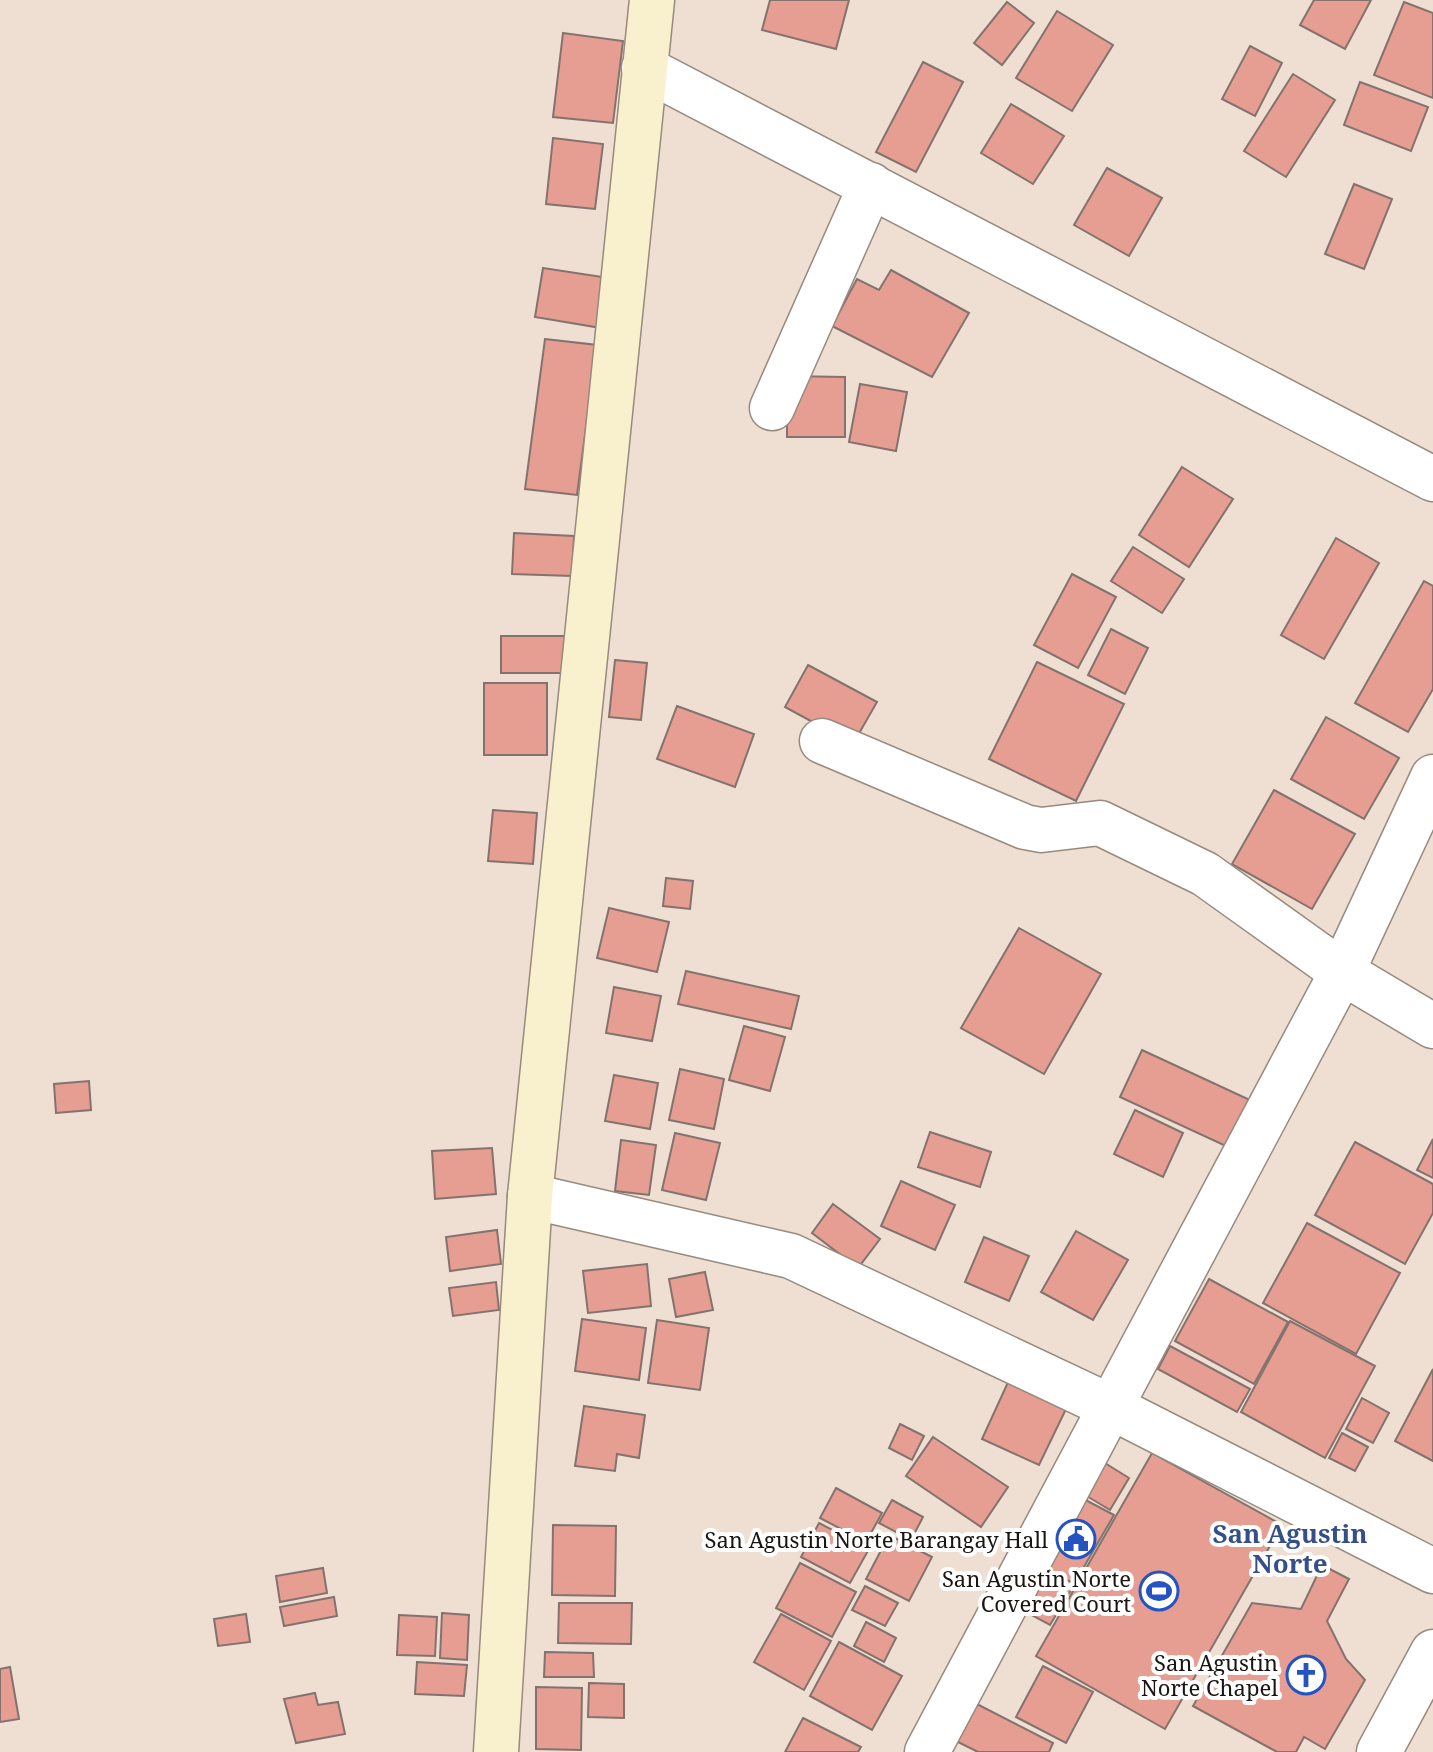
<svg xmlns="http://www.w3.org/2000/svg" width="1433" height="1752" viewBox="0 0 1433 1752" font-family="'Noto Serif',serif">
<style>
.building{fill:#e59e91;stroke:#84726e;stroke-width:2}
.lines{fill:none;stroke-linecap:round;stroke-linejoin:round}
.street-casing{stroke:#978a7e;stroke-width:47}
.secondary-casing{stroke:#978a7e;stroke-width:47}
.street{stroke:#fff;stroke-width:44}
.secondary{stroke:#f9f0ce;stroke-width:44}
.labels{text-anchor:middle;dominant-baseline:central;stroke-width:8;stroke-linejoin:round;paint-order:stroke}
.poi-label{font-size:22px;fill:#1a1511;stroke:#fff;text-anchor:end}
.quarter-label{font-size:26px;font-weight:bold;fill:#355089;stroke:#fff}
</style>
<rect width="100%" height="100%" fill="#eedfd2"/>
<g class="building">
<polygon points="770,0 849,0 836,49 762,30"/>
<polygon points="1314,0 1371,0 1345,49 1300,25"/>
<polygon points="1007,2 1034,23 1002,65 974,43"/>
<polygon points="1404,2 1433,13 1433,98 1374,75"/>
<polygon points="1057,11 1113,45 1072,111 1016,78"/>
<polygon points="563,33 623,41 613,123 553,117"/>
<polygon points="1250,46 1282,63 1255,116 1222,99"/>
<polygon points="923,62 963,82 916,172 876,152"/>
<polygon points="1293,74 1335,100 1286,177 1244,151"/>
<polygon points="1360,82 1428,107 1411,151 1344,125"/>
<polygon points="1011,104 1064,136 1033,184 981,153"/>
<polygon points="553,138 603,144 595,209 546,204"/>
<polygon points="1107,168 1162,198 1129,256 1074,225"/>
<polygon points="1354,184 1392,199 1364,269 1325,254"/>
<polygon points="543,268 609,278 601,328 535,317"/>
<polygon points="891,270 969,313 932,377 832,326 857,279 879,290"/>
<polygon points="545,339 597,345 577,495 525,489"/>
<polygon points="787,376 845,377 845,437 787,437"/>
<polygon points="860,384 907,392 896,451 849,442"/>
<polygon points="1182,467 1233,499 1189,567 1139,535"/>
<polygon points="514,533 574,536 572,576 512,574"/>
<polygon points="1336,538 1379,563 1324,659 1281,635"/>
<polygon points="1133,547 1184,579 1162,613 1111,581"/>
<polygon points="1072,574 1116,597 1078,668 1034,645"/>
<polygon points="1424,581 1433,586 1433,689 1408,732 1355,703"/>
<polygon points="1111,629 1148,648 1125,694 1088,675"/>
<rect x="501" y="636" width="70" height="37"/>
<polygon points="615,660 647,663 641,720 609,717"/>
<polygon points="1037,662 1124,704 1076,801 989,759"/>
<polygon points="808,665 877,702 853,744 785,707"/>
<rect x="484" y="683" width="63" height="72"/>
<polygon points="677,706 754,734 735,787 657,759"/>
<polygon points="1326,717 1399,758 1364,819 1291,779"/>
<polygon points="1274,790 1355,834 1312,909 1232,864"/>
<polygon points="493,810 537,813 533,864 488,861"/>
<polygon points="666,878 693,881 690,909 663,906"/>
<polygon points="609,908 669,922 657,972 597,958"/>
<polygon points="1019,928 1101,974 1044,1074 961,1028"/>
<polygon points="686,971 799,996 791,1029 678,1004"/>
<polygon points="614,987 661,996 652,1041 606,1033"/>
<polygon points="744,1026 785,1037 770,1091 729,1080"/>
<polygon points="1142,1050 1265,1107 1243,1154 1120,1097"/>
<polygon points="680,1069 724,1079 714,1129 669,1120"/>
<polygon points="614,1075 658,1083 650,1129 605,1121"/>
<polygon points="89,1081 91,1110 56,1113 54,1084"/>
<polygon points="1135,1110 1183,1133 1163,1177 1114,1154"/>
<polygon points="930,1132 991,1152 980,1187 918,1167"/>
<polygon points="675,1133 720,1143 706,1200 662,1190"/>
<polygon points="1433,1139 1433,1178 1417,1170"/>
<polygon points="621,1140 656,1145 649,1195 615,1191"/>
<polygon points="1355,1142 1433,1184 1433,1213 1405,1264 1315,1215"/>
<polygon points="492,1148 496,1194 435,1199 432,1151"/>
<polygon points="901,1181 955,1205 935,1250 881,1226"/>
<polygon points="833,1204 880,1239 858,1268 812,1233"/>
<polygon points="1307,1223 1400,1273 1356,1354 1263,1303"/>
<polygon points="497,1230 501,1264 450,1271 446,1237"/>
<polygon points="1076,1231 1128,1260 1093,1320 1041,1292"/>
<polygon points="984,1237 1029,1256 1009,1301 965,1282"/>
<polygon points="647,1264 651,1306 588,1313 583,1271"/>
<polygon points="705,1272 713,1310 676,1317 669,1279"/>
<polygon points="1209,1279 1288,1322 1254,1384 1175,1341"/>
<polygon points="496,1282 499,1310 453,1316 449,1288"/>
<polygon points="582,1319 646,1328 639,1380 575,1371"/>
<polygon points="657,1320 709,1328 700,1390 648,1383"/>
<polygon points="1290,1321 1375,1366 1325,1458 1241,1412"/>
<polygon points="1170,1346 1250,1389 1237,1412 1158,1369"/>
<polygon points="1433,1369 1433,1461 1395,1441"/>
<polygon points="1009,1380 1067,1407 1039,1465 982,1439"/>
<polygon points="1362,1398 1389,1413 1373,1443 1346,1429"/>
<polygon points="584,1406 645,1415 639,1458 617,1454 615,1471 575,1466"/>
<polygon points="900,1424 924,1436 912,1460 889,1448"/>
<polygon points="1342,1433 1368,1447 1355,1471 1329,1458"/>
<polygon points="933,1437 1008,1487 981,1527 906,1476"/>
<polygon points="1152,1453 1282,1525 1165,1729 1036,1656"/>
<polygon points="1100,1460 1129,1478 1110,1510 1080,1492"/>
<polygon points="836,1488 882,1513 866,1542 820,1518"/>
<polygon points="1078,1496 1114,1515 1074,1584 1039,1563"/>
<polygon points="892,1500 923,1517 911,1540 879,1523"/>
<polygon points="819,1523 869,1549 850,1583 801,1557"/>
<polygon points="553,1525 616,1526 615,1596 552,1595"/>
<polygon points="889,1535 932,1557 909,1601 866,1579"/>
<polygon points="800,1563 856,1592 832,1637 776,1608"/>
<polygon points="1322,1565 1349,1579 1327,1621 1346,1659 1365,1680 1325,1749 1304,1737 1296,1752 1277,1752 1193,1706 1252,1603 1301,1609"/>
<polygon points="1034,1566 1073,1587 1050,1625 1013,1605"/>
<polygon points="323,1568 327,1593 280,1602 276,1576"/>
<polygon points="865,1586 898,1603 885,1626 852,1610"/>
<polygon points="334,1597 337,1616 284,1626 280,1607"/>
<polygon points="559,1603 632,1603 631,1644 558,1643"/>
<polygon points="442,1613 469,1615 467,1660 440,1658"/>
<polygon points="246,1614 250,1642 218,1646 214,1619"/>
<polygon points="781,1614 831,1641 804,1690 754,1662"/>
<polygon points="399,1615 437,1617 435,1656 397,1655"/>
<polygon points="866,1622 896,1638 884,1662 854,1646"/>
<polygon points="839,1642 902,1676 872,1730 810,1696"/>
<polygon points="545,1652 593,1653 594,1677 544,1677"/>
<polygon points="417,1662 467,1665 464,1696 415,1694"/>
<polygon points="1043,1666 1093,1692 1066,1743 1016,1717"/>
<polygon points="10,1667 19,1719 0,1722 0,1669"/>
<polygon points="589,1683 624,1684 624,1718 588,1717"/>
<polygon points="536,1687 582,1688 581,1750 536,1749"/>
<polygon points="315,1693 318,1705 338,1702 345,1734 296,1743 284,1699"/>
<polygon points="971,1701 1053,1743 1049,1752 978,1752 952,1739"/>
<polygon points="803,1718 861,1747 858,1752 785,1752"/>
</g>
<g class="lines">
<g class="street-casing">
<g id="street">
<polyline points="644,68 1433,479"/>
<polyline points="772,408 871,185"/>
<polyline points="822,741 1025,827 1041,830 1100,823 1205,874 1342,972 1433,1026"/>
<polyline points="530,1196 791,1256 1113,1408 1433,1571"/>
<polyline points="927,1752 1342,972 1433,777"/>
<polyline points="1379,1752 1433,1652"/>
</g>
</g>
<g class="secondary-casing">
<polyline id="secondary" points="496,1752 530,1196 652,0"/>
</g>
<use href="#street" class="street"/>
<use href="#secondary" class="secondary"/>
</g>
<defs>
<g id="civic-ring" transform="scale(2)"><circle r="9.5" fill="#fff" stroke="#2553c1" stroke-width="1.5"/><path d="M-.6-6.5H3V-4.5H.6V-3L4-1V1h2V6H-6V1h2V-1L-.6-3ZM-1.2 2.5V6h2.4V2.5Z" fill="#2553c1"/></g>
<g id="stadium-ring" transform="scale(2)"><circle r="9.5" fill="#fff" stroke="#2553c1" stroke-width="1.5"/><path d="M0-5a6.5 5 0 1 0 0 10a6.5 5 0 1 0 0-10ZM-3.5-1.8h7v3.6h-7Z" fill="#2553c1"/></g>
<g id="church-ring" transform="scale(2)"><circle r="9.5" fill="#fff" stroke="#2553c1" stroke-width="1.5"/><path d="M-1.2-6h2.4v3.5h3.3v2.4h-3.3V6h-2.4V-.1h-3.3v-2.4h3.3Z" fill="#2553c1"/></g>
</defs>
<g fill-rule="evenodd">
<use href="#civic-ring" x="1076" y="1539"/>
<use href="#stadium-ring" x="1159" y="1591"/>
<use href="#church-ring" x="1306" y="1675"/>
</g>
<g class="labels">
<g class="poi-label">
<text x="1048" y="1539">San Agustin Norte Barangay Hall</text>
<text x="1131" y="1578">San Agustin Norte<tspan x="1131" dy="25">Covered Court</tspan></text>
<text x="1278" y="1662">San Agustin<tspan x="1278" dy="25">Norte Chapel</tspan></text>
</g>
<g class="quarter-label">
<text x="1290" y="1533">San Agustin<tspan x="1290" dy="30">Norte</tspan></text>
</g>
</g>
</svg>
